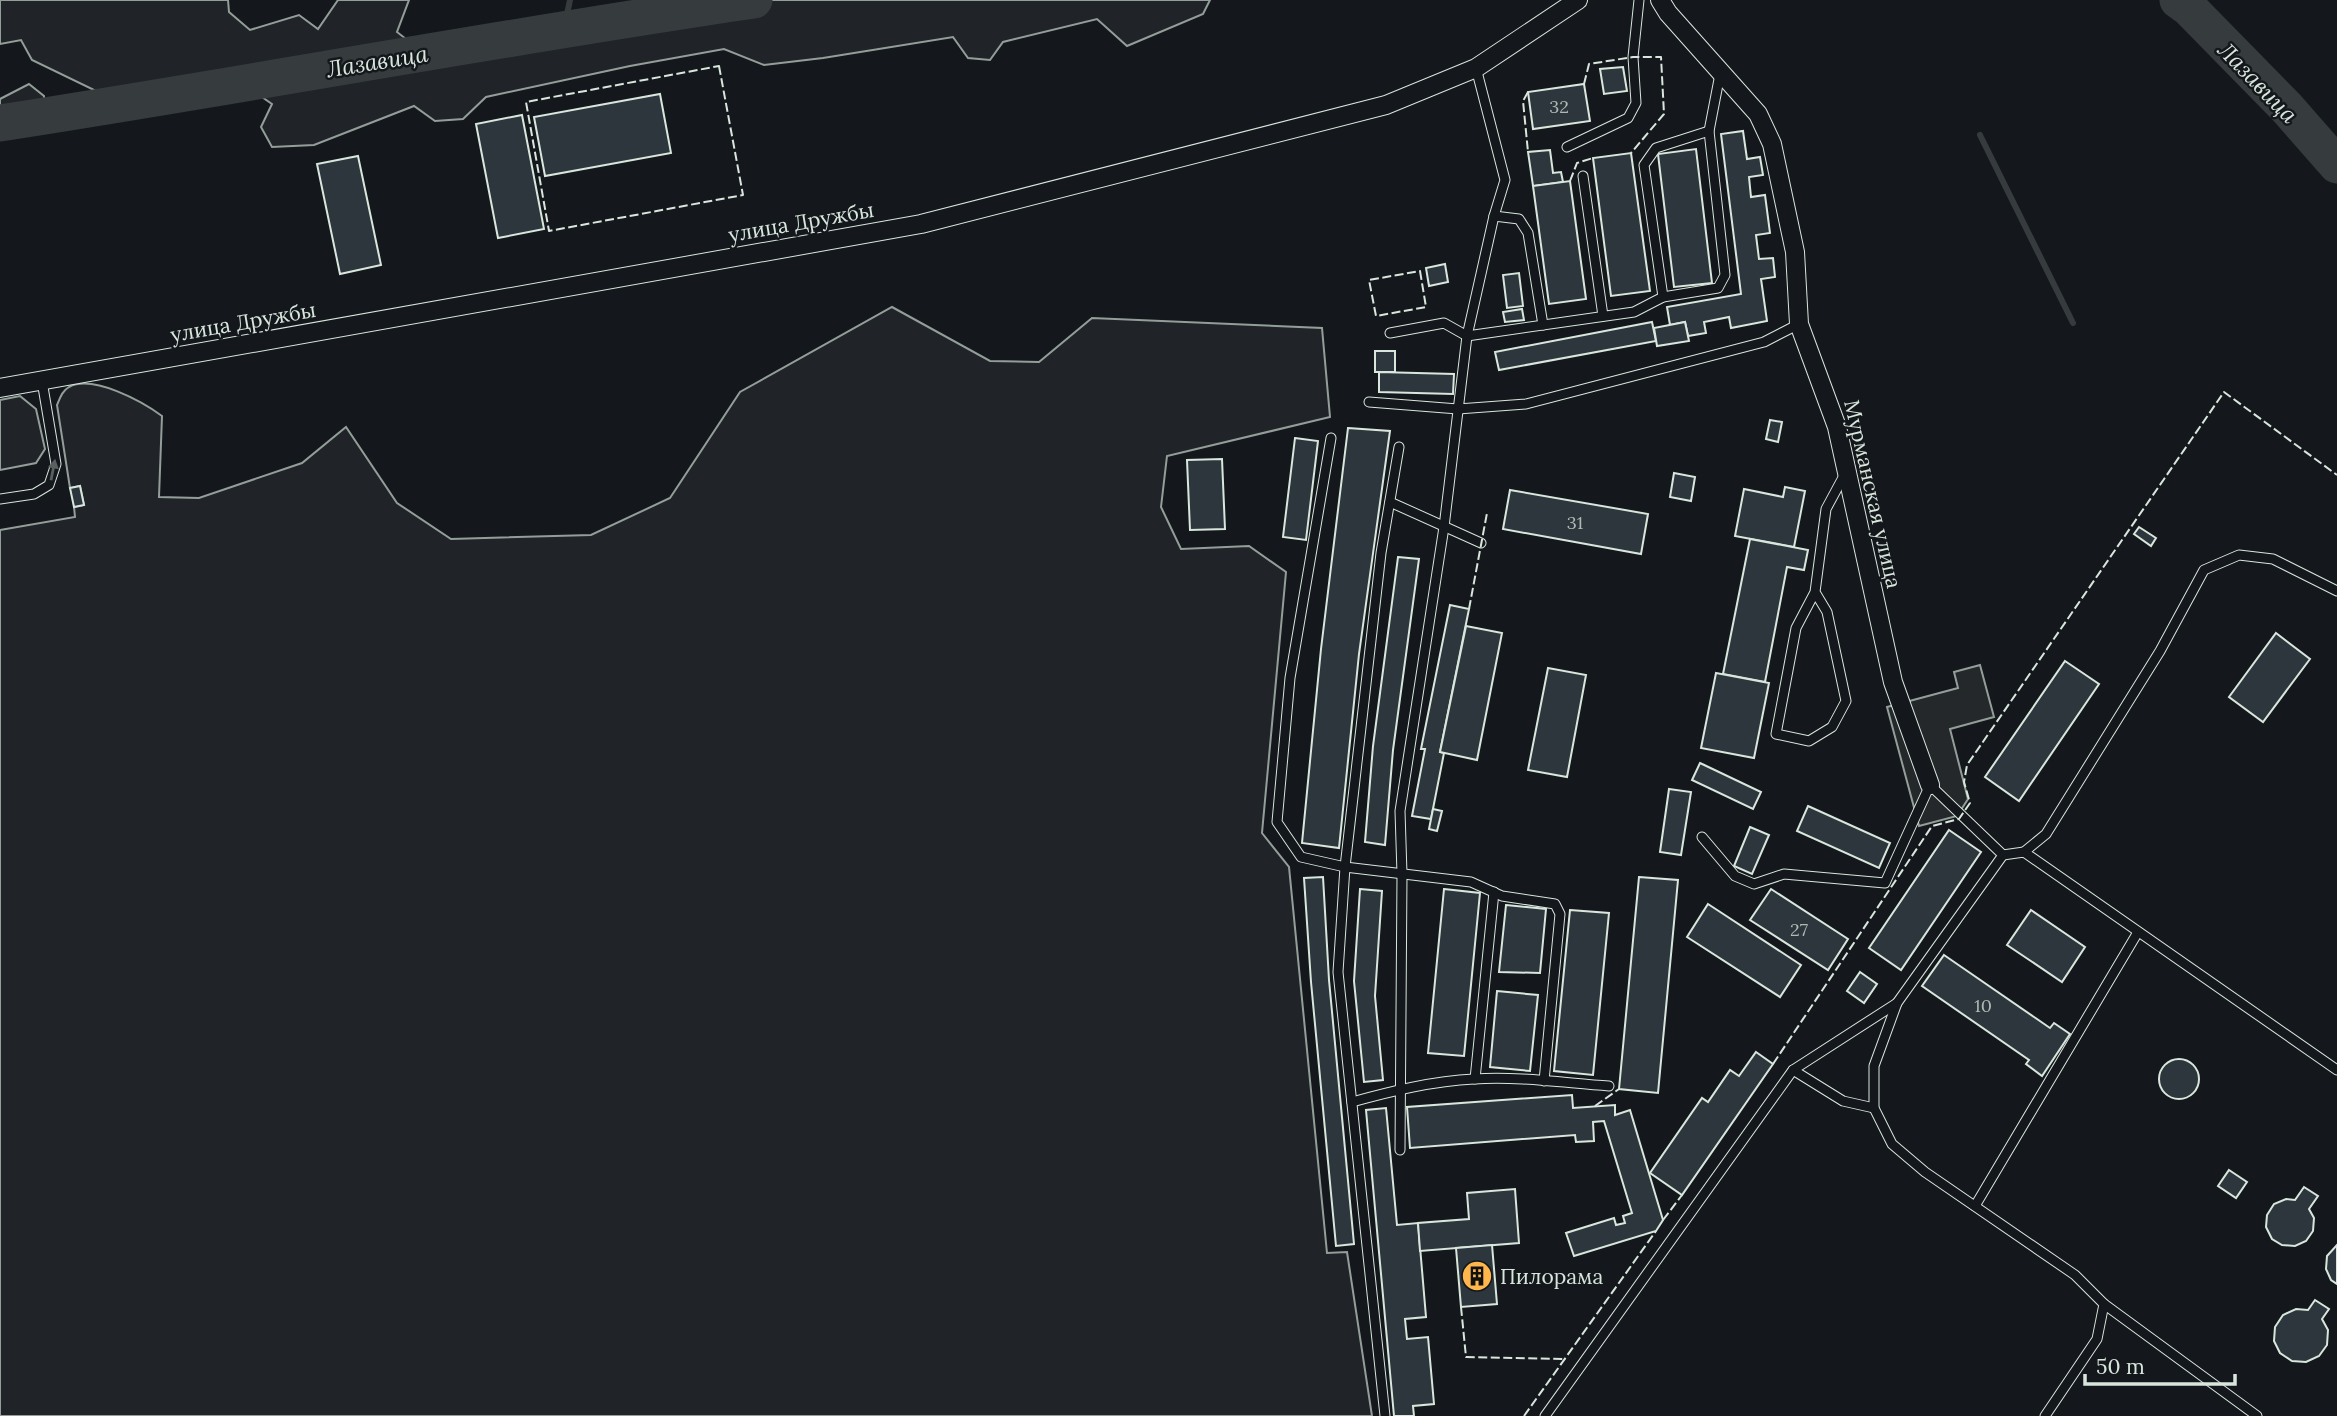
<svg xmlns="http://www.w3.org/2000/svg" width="2337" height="1416" viewBox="0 0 2337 1416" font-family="Lora,serif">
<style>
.green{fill:#202428;stroke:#939e99;stroke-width:2}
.parking{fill:#24282b;stroke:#939e99;stroke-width:2}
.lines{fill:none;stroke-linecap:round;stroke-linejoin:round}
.stream{stroke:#363b3e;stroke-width:6}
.river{stroke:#363b3e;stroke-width:37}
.building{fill:#2c363c;stroke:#d8e6dc;stroke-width:2}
.lane-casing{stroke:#d8e6dc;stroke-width:11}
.street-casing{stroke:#d8e6dc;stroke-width:20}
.lane{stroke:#14181c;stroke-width:9}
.street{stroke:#14181c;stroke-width:18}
.fence{stroke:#d8e6dc;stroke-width:2;stroke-dasharray:9 3.5;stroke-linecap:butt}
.oneway{fill:#59605f}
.labels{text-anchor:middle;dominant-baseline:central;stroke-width:5;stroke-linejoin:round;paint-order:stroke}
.number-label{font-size:18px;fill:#adbab4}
.street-label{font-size:21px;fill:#d8e6dc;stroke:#14181c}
.poi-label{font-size:21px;fill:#d8e6dc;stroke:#14181c;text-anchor:start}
.water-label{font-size:23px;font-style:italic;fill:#d8e6dc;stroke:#14181c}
</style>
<rect width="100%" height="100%" fill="#14181c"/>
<g class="green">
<polygon points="0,0 228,0 229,12 250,30 299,15 318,29 338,0 409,0 397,32 415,46 661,3 663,0 1210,0 1203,14 1127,46 1097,19 1003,42 990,60 968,58 953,37 823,58 764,65 724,49 630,66 486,97 463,119 435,121 414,106 314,145 272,147 261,127 272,104 229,74 96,91 32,60 21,40 0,44"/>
<polygon points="29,84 44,96 44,121 0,134 0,99"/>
<path d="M892 307 990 361 1039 362 1092 318 1322 328 1330 417 1167 456 1161 507 1181 549 1249 546 1286 572 1262 833 1289 867 1327 1253 1347 1252 1372 1416H0V530L75 517 74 507 84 505 80 486 70 488 57 405C60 398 62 391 69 387 93 374 143 402 162 416L159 497 199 498 302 463 346 427 397 503 451 539 591 535 670 498 740 392Z"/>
<polygon points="20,396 36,409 45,449 36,463 0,470 0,400"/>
</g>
<polygon class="parking" points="1980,665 1994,717 1950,729 1968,799 1957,816 1919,826 1887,707 1958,688 1954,672"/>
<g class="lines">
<g class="stream">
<polyline points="564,28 570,0"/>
<polyline points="1980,135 2073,323"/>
</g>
<g class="river">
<polyline points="2178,0 2189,8 2287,108 2337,165"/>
<path d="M0 123C252 84 502 37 754 0"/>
</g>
</g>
<g class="building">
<polygon points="1623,67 1627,91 1604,94 1600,69"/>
<polygon points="1584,84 1590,121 1533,129 1528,92"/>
<polygon points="660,94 671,153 545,176 534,117"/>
<polygon points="522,115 544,229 498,238 476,124"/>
<polygon points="1743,131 1747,159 1760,157 1763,175 1749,177 1751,197 1765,195 1770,233 1756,235 1759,259 1773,258 1775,277 1761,279 1767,321 1731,328 1729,317 1704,322 1706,333 1688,336 1685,322 1670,325 1667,307 1741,294 1721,134"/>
<polygon points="1696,149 1712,283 1674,287 1658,154"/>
<polygon points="1550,150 1553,173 1561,172 1563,182 1533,186 1528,152"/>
<polygon points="1631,153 1650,291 1611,296 1593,158"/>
<polygon points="358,156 381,265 340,274 317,164"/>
<polygon points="1570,181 1586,299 1549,304 1533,186"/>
<polygon points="1445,264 1448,282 1429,286 1426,268"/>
<polygon points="1519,273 1523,306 1507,308 1503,275"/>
<polygon points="1522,309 1524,320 1505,322 1503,312"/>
<polygon points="1652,322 1656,341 1499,370 1495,352"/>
<polygon points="1685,322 1689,341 1657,346 1654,328"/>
<rect x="1375" y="351" width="20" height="21"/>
<polygon points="1379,372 1454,374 1453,394 1379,392"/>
<polygon points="1770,420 1782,422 1778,442 1766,439"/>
<polygon points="1348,428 1390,431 1359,654 1339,848 1302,843 1321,649"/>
<polygon points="1295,438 1318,441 1306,540 1283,537"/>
<polygon points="1222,459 1225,529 1190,530 1187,460"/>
<polygon points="1674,473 1695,477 1691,501 1670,497"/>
<polygon points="80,486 84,505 74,507 70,488"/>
<polygon points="1785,487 1805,491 1794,547 1735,536 1744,489 1783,497"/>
<polygon points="1510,490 1648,514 1641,554 1503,529"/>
<polygon points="2139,527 2156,538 2151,546 2134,534"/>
<polygon points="1750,539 1808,550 1804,570 1787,567 1765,682 1723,674"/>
<polygon points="1398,557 1419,559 1393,750 1385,845 1365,842 1373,746"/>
<polygon points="1450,605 1469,609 1440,752 1444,753 1431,819 1412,816 1425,749 1421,749"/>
<polygon points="1466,626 1502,633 1477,760 1440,752"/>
<polygon points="2276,633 2310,659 2263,722 2229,697"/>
<polygon points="2065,661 2099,684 2019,801 1985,777"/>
<polygon points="1548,668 1586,675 1567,777 1528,770"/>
<polygon points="1716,673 1769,683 1754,758 1701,748"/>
<polygon points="1700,763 1761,792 1753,809 1692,780"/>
<polygon points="1669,789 1691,792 1681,855 1660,852"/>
<polygon points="1808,806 1890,843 1879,868 1797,831"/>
<polygon points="1433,809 1442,811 1437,831 1429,829"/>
<polygon points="1750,827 1769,835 1752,874 1734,866"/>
<polygon points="1949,830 1981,852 1901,970 1869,948"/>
<polygon points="1323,877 1329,980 1354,1244 1336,1246 1311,982 1304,878"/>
<polygon points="1639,877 1678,880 1658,1093 1619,1089"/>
<polygon points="1360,889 1382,891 1375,996 1383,1080 1364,1082 1354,981"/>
<polygon points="1444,889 1480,893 1464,1056 1428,1053"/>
<polygon points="1771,889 1848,939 1828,970 1750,920"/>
<polygon points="1708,904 1801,965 1780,997 1687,937"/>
<polygon points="1506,905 1546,909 1540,973 1499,972"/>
<polygon points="1570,910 1609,913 1593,1075 1554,1071"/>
<polygon points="2031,910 2085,947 2062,982 2007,945"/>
<polygon points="1944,955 2050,1028 2054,1023 2070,1034 2042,1076 2026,1064 2029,1060 1922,986"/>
<polygon points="1860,972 1877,984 1864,1003 1847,991"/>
<polygon points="1497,991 1538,995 1530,1071 1490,1067"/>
<polygon points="1756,1052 1773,1064 1682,1195 1650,1173 1702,1098 1708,1102 1730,1070 1739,1076"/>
<circle cx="2179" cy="1079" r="20"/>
<polygon points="1572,1095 1573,1108 1615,1105 1615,1115 1630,1110 1663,1220 1656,1231 1574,1256 1566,1233 1614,1218 1616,1225 1625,1223 1623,1216 1632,1213 1604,1121 1593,1122 1594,1141 1576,1142 1575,1135 1410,1148 1407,1107"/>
<polygon points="1386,1108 1397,1225 1418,1223 1426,1317 1405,1319 1407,1339 1428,1337 1434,1404 1413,1406 1414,1416 1394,1416 1366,1110"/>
<polygon points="2229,1170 2247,1182 2236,1198 2218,1186"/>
<polygon points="2304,1187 2318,1196 2309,1209 2314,1218 2313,1231 2306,1241 2295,1246 2282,1245 2272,1239 2266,1227 2267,1215 2274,1204 2286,1199 2295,1200"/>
<polygon points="1515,1189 1519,1243 1420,1251 1418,1223 1469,1219 1467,1193"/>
<polygon points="1492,1245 1497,1304 1461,1307 1456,1248"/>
<polygon points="2337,1245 2337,1284 2331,1280 2326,1269 2327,1256"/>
<polygon points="2315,1300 2329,1309 2322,1319 2328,1330 2327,1345 2319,1356 2306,1362 2292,1361 2280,1353 2274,1341 2275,1327 2283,1315 2296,1309 2308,1310"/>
</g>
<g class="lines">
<g class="lane-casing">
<g id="lane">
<polyline points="1567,147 1628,118 1636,103 1633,57 1639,0"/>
<polyline points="1583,176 1603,316"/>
<polyline points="1494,216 1519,219 1528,233 1543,325"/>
<polyline points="1663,297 1644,165 1656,148 1709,131"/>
<polyline points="1390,333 1444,323 1467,336 1634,312 1663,297 1718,288 1725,275 1709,131 1720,74"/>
<polyline points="1369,402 1458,409 1526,404 1764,342 1799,324"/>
<polyline points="1331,438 1290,678 1277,822 1301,857 1345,867 1471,882 1502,896 1555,904 1560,914 1544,1081"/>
<polyline points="0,499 34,494 49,485 56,464 42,381"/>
<polyline points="1390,502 1481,543"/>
<polyline points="1815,592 1827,612 1846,701 1832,727 1809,741 1776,734 1796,628 1815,592 1826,509 1846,472"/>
<polyline points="1702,837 1735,876 1754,884 1784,874 1885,883 1930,785 2003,855 1897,1003 1874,1066 1874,1108 1892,1144 1925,1172 2075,1275 2104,1304 2097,1339 2045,1416"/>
<polyline points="2024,852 2046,834 2160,651 2204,570 2239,555 2273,559 2337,591"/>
<polyline points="2003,855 2024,852 2337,1070"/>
<polyline points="1793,1070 1843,1101 1874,1108"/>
<polyline points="1475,1079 1494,892"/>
<path d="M1352 1102C1392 1091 1433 1081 1474 1079 1518 1076 1565 1083 1609 1086"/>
<polyline points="1400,1150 1402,874 1400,811 1444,527 1467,336 1494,216 1505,180 1476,68"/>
<polyline points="1975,1206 2138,932"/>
<polyline points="2104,1304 2257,1416"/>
<polyline points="1385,1416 1338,972 1345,867 1381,553 1399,447"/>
<polyline points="1545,1416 1793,1070 1897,1003"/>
</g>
</g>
<g class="street-casing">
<g id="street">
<polyline points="1660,0 1668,13 1758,114 1772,144 1795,252 1799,324 1837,427 1893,682 1930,785"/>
<polyline points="0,388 921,224 1386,105 1476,68 1578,0"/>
</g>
</g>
<use href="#lane" class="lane"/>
<use href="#street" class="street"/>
<g class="fence">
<polygon points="719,66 743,195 549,231 526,102"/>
<polyline points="1584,84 1589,64 1633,57 1661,57 1664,114 1631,153"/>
<polyline points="1528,92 1523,101 1528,152"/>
<polyline points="1570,181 1577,163 1593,158"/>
<polygon points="1420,271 1426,307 1376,316 1369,280"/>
<polyline points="1469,609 1487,513"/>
<polyline points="1773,1064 1932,826 1959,819 1970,803 1964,782 1967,765 2224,392 2337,475"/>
<polyline points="1595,1106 1619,1089"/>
<polyline points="1663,1220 1682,1195"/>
<polyline points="1461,1307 1466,1357 1566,1359"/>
<polyline points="1524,1416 1656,1231"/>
</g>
</g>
<defs><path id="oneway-solid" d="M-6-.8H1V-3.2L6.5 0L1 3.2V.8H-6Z" transform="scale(1.75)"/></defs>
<use class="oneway" href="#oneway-solid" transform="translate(53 470) rotate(-79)"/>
<defs>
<g id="building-disc" transform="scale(1.575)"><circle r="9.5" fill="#ffb74d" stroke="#14181c"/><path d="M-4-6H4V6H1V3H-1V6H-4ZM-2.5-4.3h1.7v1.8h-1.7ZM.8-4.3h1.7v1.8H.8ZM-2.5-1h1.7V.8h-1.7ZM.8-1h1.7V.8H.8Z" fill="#111"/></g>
</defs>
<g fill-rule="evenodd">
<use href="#building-disc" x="1477" y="1276"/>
</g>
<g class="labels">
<g class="number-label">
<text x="1559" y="106">32</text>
<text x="1575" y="522">31</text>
<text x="1799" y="929">27</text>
<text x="1983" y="1005">10</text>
</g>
<g class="street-label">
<text transform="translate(801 222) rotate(-10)">улица Дружбы</text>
<text transform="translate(243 322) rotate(-10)">улица Дружбы</text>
<text transform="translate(1873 494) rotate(77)">Мурманская улица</text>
</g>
<g class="poi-label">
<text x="1500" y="1276">Пилорама</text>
</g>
<g class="water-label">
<text transform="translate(377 61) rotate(-9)">Лазавица</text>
<text transform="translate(2258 82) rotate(46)">Лазавица</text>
</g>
</g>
<path d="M2085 1374v10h150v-10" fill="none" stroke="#d8e6dc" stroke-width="3.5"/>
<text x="2096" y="1374" font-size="21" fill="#d8e6dc" stroke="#14181c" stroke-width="5" paint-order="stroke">50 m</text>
</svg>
